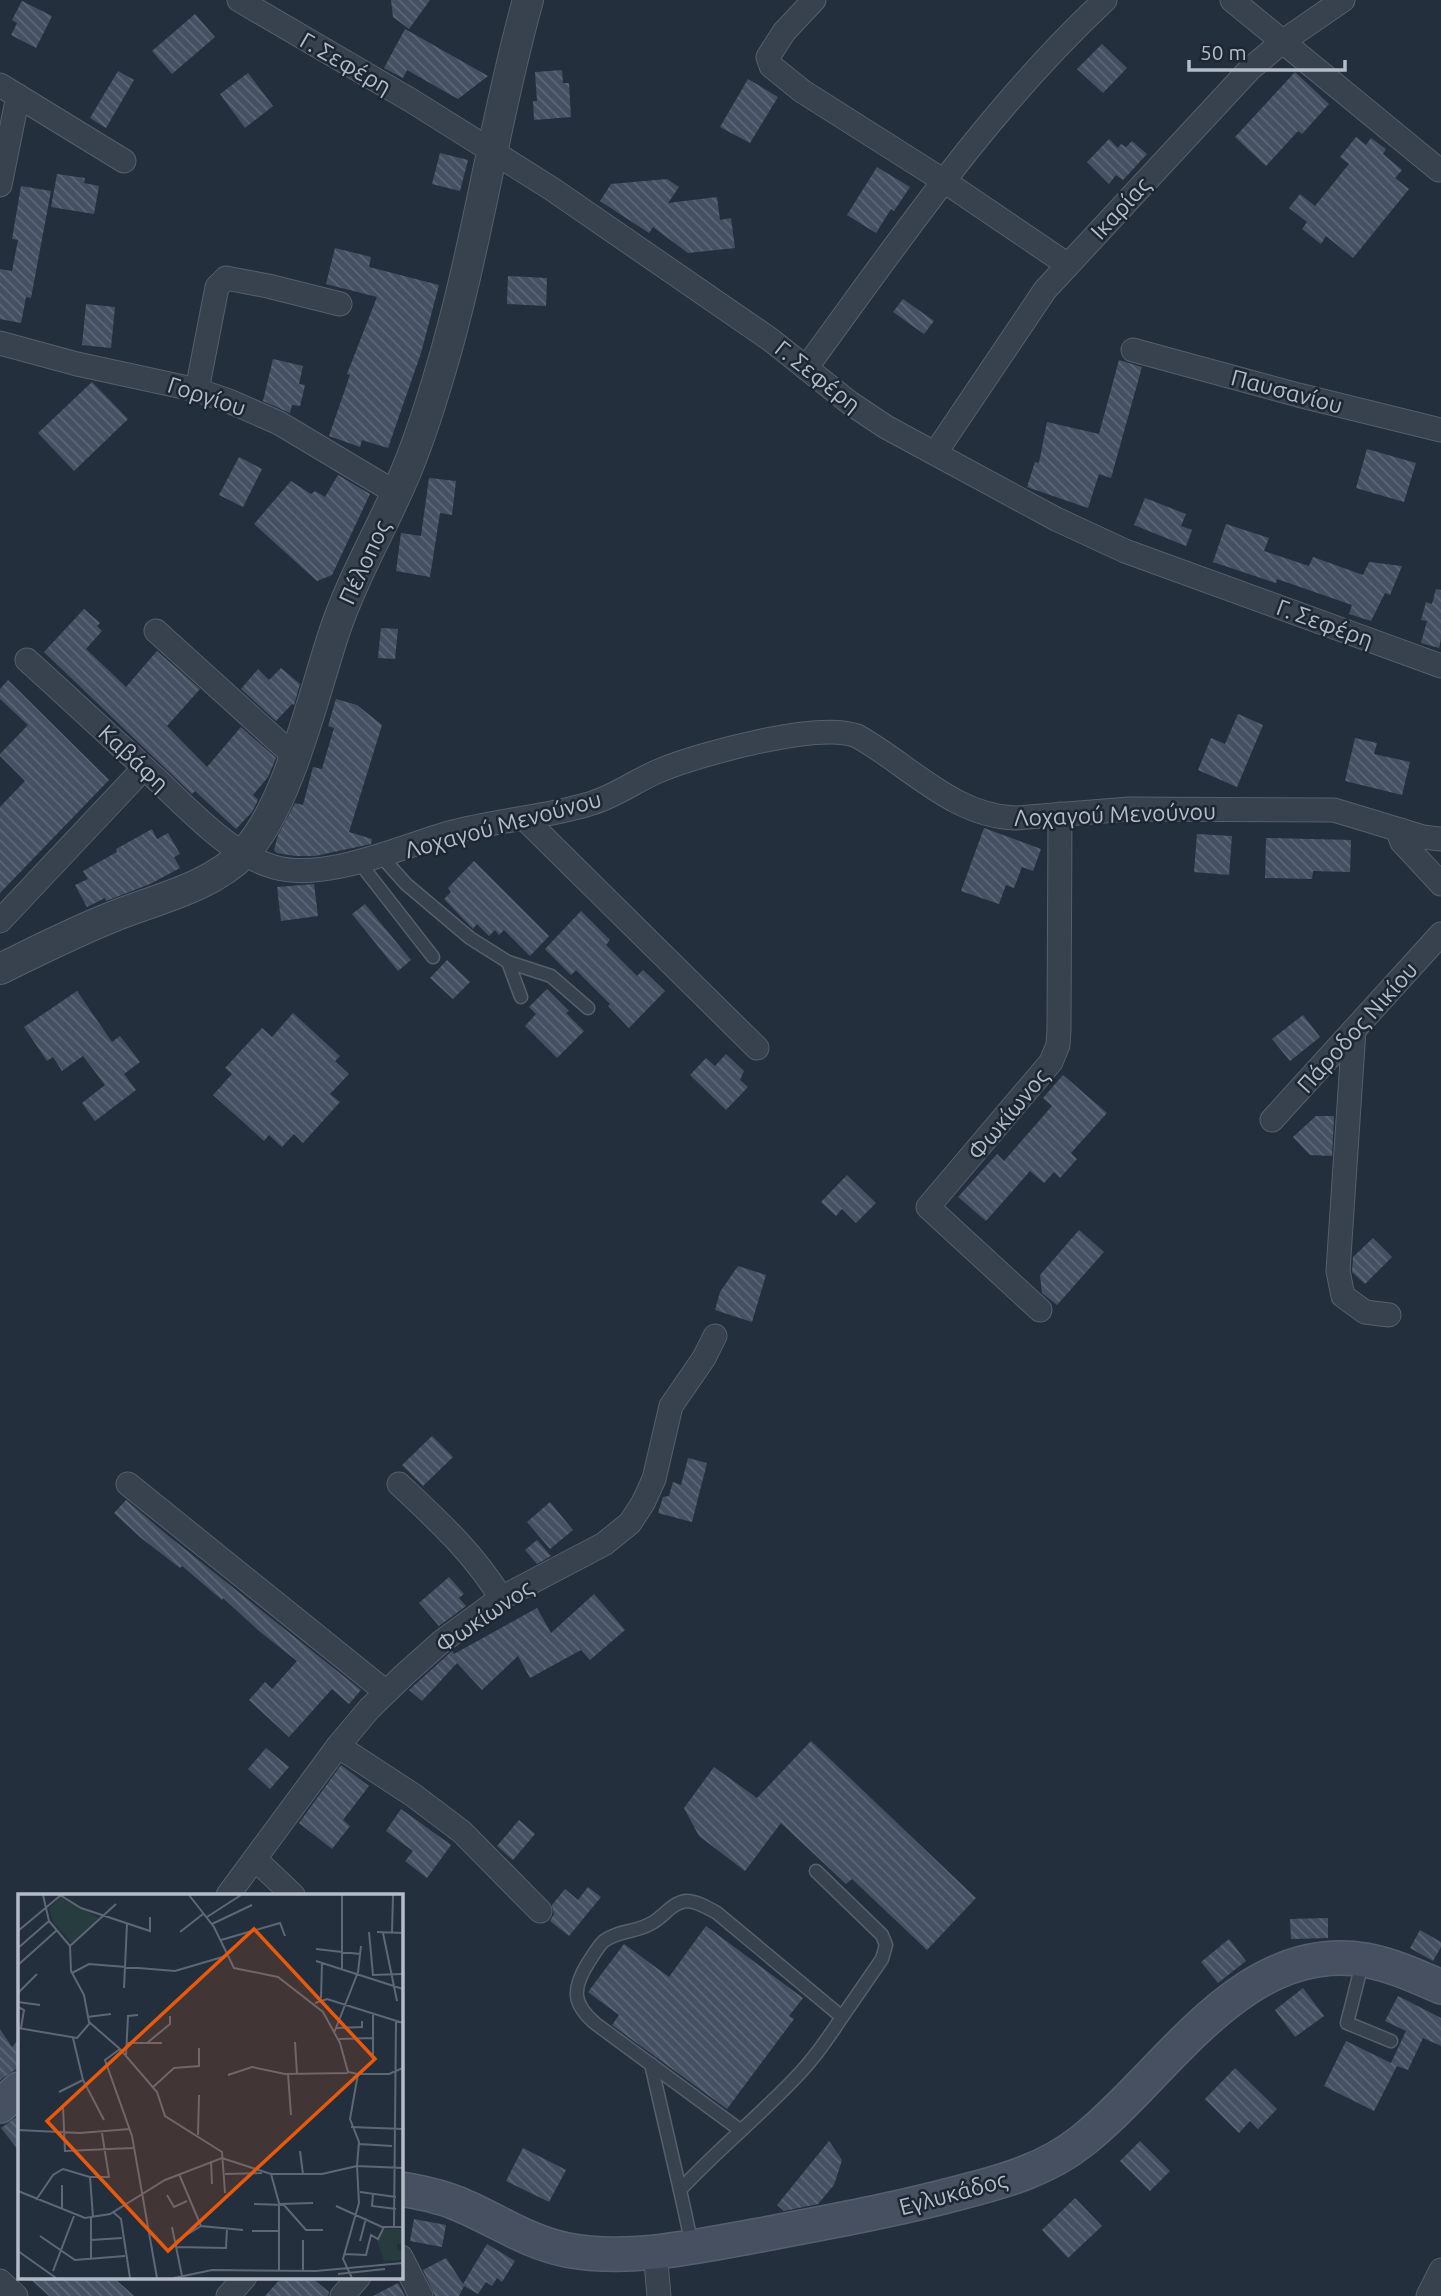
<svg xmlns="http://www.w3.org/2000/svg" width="1441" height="2296" viewBox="0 0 1441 2296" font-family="Ubuntu,sans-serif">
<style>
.building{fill:url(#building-back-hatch)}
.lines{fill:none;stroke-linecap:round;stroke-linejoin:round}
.service-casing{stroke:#565f6c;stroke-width:15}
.minor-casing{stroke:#565f6c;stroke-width:25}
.tertiary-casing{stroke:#565f6c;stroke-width:32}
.secondary-casing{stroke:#565f6c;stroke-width:36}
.service{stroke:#38414e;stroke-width:12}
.minor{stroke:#38414e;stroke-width:23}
.tertiary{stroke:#38414e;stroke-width:30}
.secondary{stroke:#465061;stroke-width:33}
.labels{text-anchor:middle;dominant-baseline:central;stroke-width:5;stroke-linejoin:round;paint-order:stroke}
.street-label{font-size:23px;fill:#b4bcc9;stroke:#1d2633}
.inset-road{fill:none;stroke:#5e6776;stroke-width:2}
.view{fill:#e8590c;fill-opacity:0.15;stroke:#e8590c;stroke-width:3.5}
.inset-edge{fill:none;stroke:#b4bcc9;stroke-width:3.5}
</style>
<defs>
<pattern id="building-back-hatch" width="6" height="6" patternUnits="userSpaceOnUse" patternTransform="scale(1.75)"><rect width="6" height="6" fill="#455162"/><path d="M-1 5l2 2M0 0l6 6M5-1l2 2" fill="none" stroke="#5d6877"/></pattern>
</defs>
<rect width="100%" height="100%" fill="#242f3e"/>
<g class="building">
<polygon points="391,0 430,0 409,29 393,17"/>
<polygon points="22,1 52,16 36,48 11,35 17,23 12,20"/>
<polygon points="195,14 215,37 172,74 152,51"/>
<polygon points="405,29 488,76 458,99 407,70 403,78 384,68"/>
<polygon points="1102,44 1127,68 1103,93 1077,69"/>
<polygon points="562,70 563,83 569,83 571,117 534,120 533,101 537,101 535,72"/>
<polygon points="118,71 134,80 106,128 90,118"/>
<polygon points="1295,72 1329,104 1302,134 1298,131 1266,166 1235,137"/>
<polygon points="248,73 273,106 245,128 220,94"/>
<polygon points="748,79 778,97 750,143 720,127"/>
<polygon points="1356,137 1366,145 1371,138 1386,149 1383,154 1402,170 1395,178 1409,189 1353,258 1326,236 1321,244 1302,229 1307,222 1289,208 1300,194 1315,206 1349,164 1340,157"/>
<polygon points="1109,139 1118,148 1121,144 1126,147 1132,141 1147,154 1123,180 1116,175 1109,184 1087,162"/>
<polygon points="440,153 468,160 460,191 432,184"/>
<polygon points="877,167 910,187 894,211 891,209 876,233 847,215"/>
<polygon points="57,174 85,178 84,183 99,186 94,214 51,207"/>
<polygon points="667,179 679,187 668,203 717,197 720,220 731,218 735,248 688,253 653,227 649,233 600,201 611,184"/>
<polygon points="21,186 51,191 31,298 26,297 21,323 0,319 0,269 12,271 18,240 12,239"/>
<polygon points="335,248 371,257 369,267 439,285 421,353 388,448 362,440 360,447 329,436 350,375 347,374 377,297 326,284"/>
<polygon points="508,276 547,278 546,306 507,304"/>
<polygon points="903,299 934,321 924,334 893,312"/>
<polygon points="86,304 115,307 111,348 82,345"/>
<polygon points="273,359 303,366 299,384 305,385 300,406 292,405 290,413 263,401"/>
<polygon points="1119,360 1142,367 1111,478 1099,474 1088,508 1027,487 1035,462 1039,463 1047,422 1099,434"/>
<polygon points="92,382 128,419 74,471 38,433"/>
<polygon points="1367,449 1416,463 1404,502 1356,488"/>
<polygon points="239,457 262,469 243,507 219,495"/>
<polygon points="338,475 370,494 332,575 317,581 254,524 291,481 311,494 315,491 325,497"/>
<polygon points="429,478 456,481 452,515 440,513 430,577 396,571 401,533 421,536"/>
<polygon points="1145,498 1186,514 1181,526 1192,530 1186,546 1134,525"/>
<polygon points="1226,524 1269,538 1264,551 1309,566 1313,557 1363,575 1369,562 1402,566 1390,595 1385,593 1371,621 1349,614 1352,605 1277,579 1276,583 1213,562"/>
<polygon points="1436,589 1441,590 1441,639 1439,648 1421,643 1427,621 1421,620 1426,602 1432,604"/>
<polygon points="84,609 100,623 97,626 102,631 86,649 126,687 157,651 200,689 167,726 207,767 241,727 276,758 268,777 253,795 258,800 252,812 236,829 195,791 192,794 44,652"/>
<polygon points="381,628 398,629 395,659 378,658"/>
<polygon points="281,668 300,684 294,705 292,704 276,721 241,689 258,669 269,680"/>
<polygon points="8,680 109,780 0,893 0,807 25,781 0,756 0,754 28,725 0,699 0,689"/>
<polygon points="336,699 357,705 382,725 349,832 372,839 371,844 315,856 295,856 277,853 274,850 278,835 295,803 303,805 313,767 322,769 334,728 328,726"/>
<polygon points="1238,714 1263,725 1237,787 1198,770 1211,738 1225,744"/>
<polygon points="1355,738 1377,743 1374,754 1410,762 1402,795 1345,781"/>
<polygon points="984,828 1041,849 1033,871 1022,867 1014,888 1006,885 999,904 961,891"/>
<polygon points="152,829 157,839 168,833 180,854 174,857 180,868 150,884 106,901 105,898 87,907 75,885 88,879 83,871 117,852 116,849"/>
<polygon points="1197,834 1232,836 1229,875 1194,872"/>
<polygon points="1266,838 1351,840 1350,872 1313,871 1312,879 1265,878"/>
<polygon points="474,861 549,936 530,956 504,930 499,935 495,930 489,936 477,924 473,929 444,899 451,892 448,888"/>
<polygon points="314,884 318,916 281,921 277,887"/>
<polygon points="365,904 411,960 398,971 352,914"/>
<polygon points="581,911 610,940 606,945 637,976 643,970 665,991 629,1028 608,1006 610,1004 576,970 571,975 545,949"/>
<polygon points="447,960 470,982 453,999 430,978"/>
<polygon points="547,989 569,1011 566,1013 584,1031 557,1058 525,1026 536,1014 529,1007"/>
<polygon points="77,991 112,1042 120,1036 140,1062 124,1074 136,1090 95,1121 82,1103 105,1085 83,1056 62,1071 53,1057 47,1061 24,1027"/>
<polygon points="293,1013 340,1056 335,1061 349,1074 330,1094 340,1102 303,1143 294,1134 282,1147 269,1135 264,1141 213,1095 232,1074 225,1068 262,1028 272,1037"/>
<polygon points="1303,1015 1320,1037 1290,1061 1272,1039"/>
<polygon points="726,1054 744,1071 740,1080 748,1087 726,1110 690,1075 706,1058 715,1066"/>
<polygon points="1063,1075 1107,1113 1071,1153 1077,1159 1060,1178 1054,1172 1044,1183 1030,1171 986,1221 958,1197 997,1154 1004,1161 1052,1106 1043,1098"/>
<polygon points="1316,1116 1334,1116 1332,1156 1310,1155 1293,1137"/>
<polygon points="847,1175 876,1203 856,1223 842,1209 836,1216 821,1202"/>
<polygon points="1079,1230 1104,1252 1057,1305 1042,1293 1040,1275"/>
<polygon points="1373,1238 1392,1257 1365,1284 1352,1272 1353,1257"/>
<polygon points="738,1266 766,1275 752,1322 715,1310 720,1292"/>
<polygon points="432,1436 453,1457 423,1486 402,1465"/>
<polygon points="688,1458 707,1463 692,1522 658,1513 663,1497 669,1496 673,1482 681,1485"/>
<polygon points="126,1500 166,1534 361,1690 349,1704 332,1689 289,1737 249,1700 265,1682 272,1689 297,1661 259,1631 223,1598 222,1600 182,1566 180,1568 141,1538 114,1513"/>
<polygon points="550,1502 573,1530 550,1549 527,1522"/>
<polygon points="537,1540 551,1556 537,1564 525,1550"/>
<polygon points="449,1577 464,1594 459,1598 466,1606 439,1626 419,1603"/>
<polygon points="594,1594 625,1630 590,1660 581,1650 530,1678 518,1656 482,1690 457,1663 422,1701 409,1690 452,1651 454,1654 537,1608 551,1633"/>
<polygon points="811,1741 976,1898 927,1950 852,1879 846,1884 781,1823 745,1871 699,1836 684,1808 714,1767 757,1798"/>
<polygon points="266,1748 289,1767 270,1789 248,1769"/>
<polygon points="341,1765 369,1786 343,1820 350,1826 332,1849 299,1823"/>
<polygon points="401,1809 451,1845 427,1878 405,1861 413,1851 386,1831"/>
<polygon points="519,1820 535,1834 513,1860 497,1846"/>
<polygon points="588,1887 601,1897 569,1936 550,1921 554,1914 552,1905 565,1889 578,1900"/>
<polygon points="1328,1918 1328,1938 1291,1939 1290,1919"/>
<polygon points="706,1926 803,1998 789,2016 794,2019 727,2109 612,2025 619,2015 588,1992 624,1944 669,1977"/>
<polygon points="1420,1930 1441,1942 1441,1947 1433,1961 1410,1948"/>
<polygon points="1229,1939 1246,1961 1218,1983 1201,1962"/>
<polygon points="1303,1988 1324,2016 1295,2037 1275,2010"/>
<polygon points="1398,1996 1441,2018 1441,2046 1423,2038 1408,2070 1397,2066 1374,2111 1324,2086 1346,2041 1391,2063 1406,2031 1385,2021"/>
<polygon points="0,2029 12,2047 19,2039 19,2067 0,2080"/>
<polygon points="1235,2068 1277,2109 1258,2129 1250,2121 1239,2133 1205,2099"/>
<polygon points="19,2115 19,2151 1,2128"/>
<polygon points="829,2141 842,2160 834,2185 818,2204 784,2211 777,2205"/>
<polygon points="1140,2141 1170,2171 1150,2191 1120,2161"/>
<polygon points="523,2148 566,2170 549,2202 506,2181"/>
<polygon points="1075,2198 1102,2226 1068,2258 1042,2230"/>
<polygon points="414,2219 446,2225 442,2247 410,2241"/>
<polygon points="487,2244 515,2261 502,2282 497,2278 492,2286 486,2282 478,2294 464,2286 459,2296 435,2296 423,2270 446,2258 463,2284"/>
<polygon points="28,2277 113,2277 134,2296 49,2296"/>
<polygon points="282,2277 311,2277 329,2292 328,2296 265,2296"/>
<polygon points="398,2283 405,2296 373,2296"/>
</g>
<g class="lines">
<g class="service-casing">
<g id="service">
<polyline points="381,856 406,884 470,938 508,962 551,976 588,1008"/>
<polyline points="359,862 433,957"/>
<polyline points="508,962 521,997"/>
<polyline points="816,1871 882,1935 886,1945 882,1959 842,2017"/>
<polyline points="1363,1960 1347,2023 1391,2041"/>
<polyline points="651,2064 680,2190"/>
<path d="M692 2245 680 2190C718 2149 762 2114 800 2073 816 2056 829 2037 842 2017L717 1913C708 1908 697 1901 686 1901 671 1903 663 1918 650 1924 636 1932 617 1931 604 1941 598 1946 593 1956 588 1963 572 1989 572 2004 596 2024L740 2130"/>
</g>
</g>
<g class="minor-casing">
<g id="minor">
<polyline points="239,0 412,101 552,189 771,340 850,403 886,427 1056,519 1125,551 1441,666"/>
<polyline points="814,0 784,32 768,57 771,66 802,91 944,181 1068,265"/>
<polyline points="1232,0 1439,170"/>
<polyline points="0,85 124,161"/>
<polyline points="0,185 18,96"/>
<polyline points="0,343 77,364 197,390 229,401 279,423 396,493"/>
<polyline points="1133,350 1298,395 1441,430"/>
<path d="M806 368C900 240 989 108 1105 0"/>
<polyline points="197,390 217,287 226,278 268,286 340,304"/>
<polyline points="936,452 1045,290 1250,69 1282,42 1343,0"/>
<polyline points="156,631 294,756"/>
<path d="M27 660C69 698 110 736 152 775 187 807 228 854 274 867 324 882 401 847 449 833 495 820 543 818 589 804 615 797 636 780 661 770 700 754 819 721 857 736 908 764 953 816 1015 818L1129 809 1334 810 1423 837 1441 839"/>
<polyline points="525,819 757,1048"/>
<polyline points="1401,830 1400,837 1402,842 1441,884"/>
<polyline points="0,921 144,768"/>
<polyline points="1354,1030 1338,1271 1343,1296 1365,1312 1389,1315"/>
<polyline points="1272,1120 1441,934"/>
<polyline points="1040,1310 928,1207 1051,1062 1058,1045 1059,1029 1060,814"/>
<polyline points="128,1484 386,1692"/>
<path d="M399 1484C438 1521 473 1552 501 1598"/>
<polyline points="338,1746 413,1795 462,1832 540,1911"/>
<polyline points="255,1859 293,1895"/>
<polyline points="228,1895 338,1746 369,1709 404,1675 441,1642 501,1598 604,1544 630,1523 643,1503 654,1479 671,1406 704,1358 715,1336"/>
<polyline points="655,2251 659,2296"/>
<polyline points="401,2257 421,2296"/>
<polyline points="0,2281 16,2296"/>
<polyline points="228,2296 245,2277"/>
<polyline points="342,2296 359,2277"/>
<polyline points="1428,2296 1441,2270"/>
</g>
</g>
<g class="tertiary-casing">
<path id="tertiary" d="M0 969C37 951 74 932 112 917 156 899 210 888 244 853 288 808 314 692 335 630 354 574 385 523 407 469 419 440 429 409 438 379 476 255 493 125 528 0"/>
</g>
<g class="secondary-casing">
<g id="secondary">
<polyline points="0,2106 19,2089"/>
<path d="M401 2189C419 2192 439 2196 456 2203 494 2218 526 2242 567 2250 630 2262 698 2246 760 2235 828 2222 895 2210 962 2192 1005 2181 1047 2169 1082 2141 1167 2074 1241 1940 1365 1960 1392 1965 1416 1976 1441 1987"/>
</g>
</g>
<use href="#service" class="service"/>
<use href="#minor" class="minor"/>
<use href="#tertiary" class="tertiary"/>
<use href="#secondary" class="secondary"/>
</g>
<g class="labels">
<g class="street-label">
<text transform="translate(346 63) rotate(30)">Γ. Σεφέρη</text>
<text transform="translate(1120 208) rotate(-47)">Ικαρίας</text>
<text transform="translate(818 376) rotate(38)">Γ. Σεφέρη</text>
<text transform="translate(1287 391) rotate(15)">Παυσανίου</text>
<text transform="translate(207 396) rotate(18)">Γοργίου</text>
<text transform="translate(364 562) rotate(-65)">Πέλοπος</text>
<text transform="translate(1325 623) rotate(20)">Γ. Σεφέρη</text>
<text transform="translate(134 758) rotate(43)">Καβάφη</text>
<text transform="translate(1115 814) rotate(-2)">Λοχαγού Μενούνου</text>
<text transform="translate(503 824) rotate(-15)">Λοχαγού Μενούνου</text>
<text transform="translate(1357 1027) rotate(-48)">Πάροδος Νικίου</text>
<text transform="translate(1008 1114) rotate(-50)">Φωκίωνος</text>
<text transform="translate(484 1616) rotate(-34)">Φωκίωνος</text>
<text transform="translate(953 2193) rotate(-15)">Εγλυκάδος</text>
</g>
</g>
<g transform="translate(18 1894)">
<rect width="385" height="385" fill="#242f3e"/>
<path d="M367 335H385V350H379V356L385 357V366L366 367 359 346Z" fill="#263c3f"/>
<path d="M43 3 81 24 54 49 35 28 31 14Z" fill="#263c3f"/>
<path class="inset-road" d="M25 1 31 27 52 52 53 77 66 101 71 128 102 155 139 198 147 222 204 258 207 299M42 1 63 14 132 37V23M171 1 196 33 216 74 260 83 305 118 322 149 330 178 340 180 332 225 341 248 339 272 385 274M324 1V76M189 23 223 1M194 30 234 11M0 37 43 1M162 38 185 20M351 38 355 81M359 38 385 39M365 39 379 107M374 39 375 1M203 46 262 29 267 42M52 52 98 10M0 54 31 27M298 55 342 60M298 67 385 95M0 71 38 37M54 79 71 70 157 77 208 62M354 81 385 80M106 94 109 30M0 99 19 80M303 104 304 69M0 108 22 111M297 109 309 105 385 129M0 113 6 116 3 134M355 119V166M69 123 93 120M0 134 59 144 72 129M319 134 344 133V127M316 139 340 78 343 52M55 144 65 186 86 226M321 145 355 144M277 148 279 180M109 149H144M129 149 152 130V122M102 155 87 166 114 242 139 384M108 161 110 122 120 121M270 180 273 221M340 180H371L385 174M210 181 234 173 267 180 330 179M134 194 156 174 181 172V154M41 198 65 186M45 213 47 257 115 254M333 233 385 235M0 236 62 239 112 235M180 241 181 201M341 250 374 252M282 257 285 280M193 267 194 290M161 280 183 332 225 336M207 280 244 279M253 280 261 309V376M72 283H91L84 239M44 291V316M0 297 67 324 92 320 147 286 204 264 253 280H304L339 272 341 309 325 365 334 384M342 298 378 303M355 300 354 312 378 315M149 301 156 313 169 307M18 306 35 281 45 275 72 283 75 323M236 310 266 311 288 336H305M262 310 295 309M318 312 364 333H385M95 318 103 325 112 384M73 324V365M376 332 378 127M154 333 164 382M234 337H261M22 342 57 366 107 362M73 346 104 344M285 346V377M342 347 348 324M157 348 183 332M158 353 208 354 209 334M0 357 38 384M326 360 348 361 353 341 360 345 366 333M35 377 56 322M320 380 367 375M156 384 194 376 298 377 385 369"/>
<path class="view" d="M236 35 357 165 150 357 29 227Z"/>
<rect width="385" height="385" class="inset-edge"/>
</g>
<path d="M1189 60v10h156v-10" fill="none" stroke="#b4bcc9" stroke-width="3.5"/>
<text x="1200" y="60" font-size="21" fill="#b4bcc9" stroke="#1d2633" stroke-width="5" paint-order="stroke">50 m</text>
</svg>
